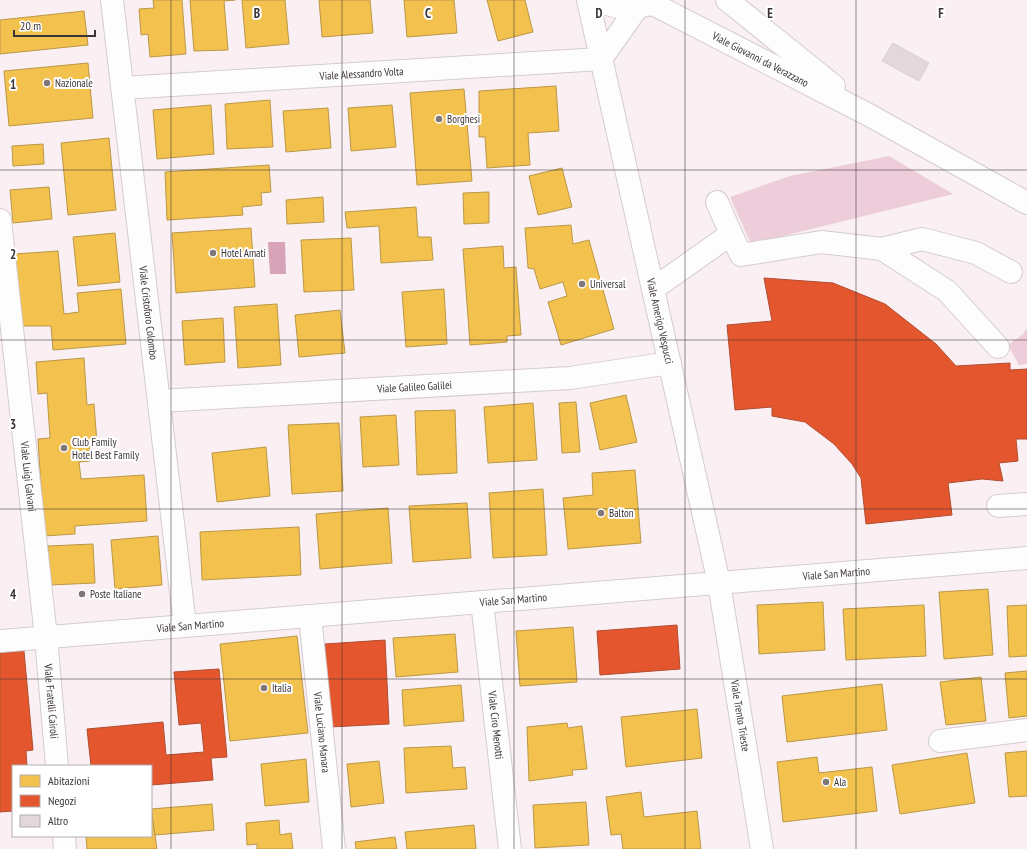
<svg xmlns="http://www.w3.org/2000/svg" width="1027" height="849" viewBox="0 0 1027 849" font-family="'PT Sans Narrow',sans-serif">
<style>
.green{fill:#eccdd9}
.water{fill:#d6a3b9}
.homes{fill:#f2c14e;stroke:#bb9747}
.shops{fill:#e4572e;stroke:#b14c31}
.building{fill:#e3d7dc;stroke:#dad2d5}
.lines{fill:none;stroke-linecap:round;stroke-linejoin:round}
.minor-casing{stroke:#d4cccf;stroke-width:24}
.minor{stroke:#fefdfd;stroke-width:22}
.grid{fill:none;stroke:#3b3437;stroke-width:1;stroke-opacity:0.55}
.poi-dot{fill:#7e7679;stroke:#fff;stroke-width:1.5}
.labels{text-anchor:middle;dominant-baseline:central;stroke-width:4;stroke-linejoin:round;paint-order:stroke}
.street-label{font-size:11px;fill:#3b3437;stroke:#fff}
.poi-label{font-size:11px;fill:#3b3437;stroke:#fff;text-anchor:start}
.grid-label{font-size:13px;text-anchor:middle;font-weight:bold;fill:#3b3437;stroke:#fff;stroke-width:4;stroke-linejoin:round;paint-order:stroke}
</style>
<rect width="100%" height="100%" fill="#faf0f4"/>
<g class="green">
<polygon points="889,156 953,194 751,244 730,197 790,176"/>
<polygon points="1027,328 1027,364 1019,365 1008,345 1023,334"/>
</g>
<polygon class="water" points="268,242 285,242 286,274 270,274"/>
<g class="homes">
<polygon points="153,0 182,0 186,54 150,57 148,34 141,35 139,9 154,8"/>
<polygon points="190,0 235,0 224,1 228,50 194,51"/>
<polygon points="242,0 285,0 289,44 246,48"/>
<polygon points="319,0 370,0 373,33 322,37"/>
<polygon points="404,0 454,0 457,33 407,37"/>
<polygon points="487,0 525,0 533,32 498,41"/>
<polygon points="84,11 88,45 0,54 0,20"/>
<polygon points="88,63 93,118 9,126 4,71"/>
<polygon points="556,86 559,131 528,133 530,165 487,168 485,137 479,137 479,91"/>
<polygon points="464,89 472,181 417,185 410,93"/>
<polygon points="270,100 273,147 227,149 225,104"/>
<polygon points="211,105 214,154 157,159 153,110"/>
<polygon points="392,105 396,147 351,151 348,108"/>
<polygon points="328,108 331,148 286,152 283,111"/>
<polygon points="109,138 116,210 68,215 61,143"/>
<polygon points="43,144 44,164 13,166 12,146"/>
<polygon points="269,165 271,192 261,193 262,205 242,207 243,215 167,220 165,172"/>
<polygon points="562,168 572,207 538,215 529,176"/>
<polygon points="49,187 52,219 13,223 10,190"/>
<polygon points="489,192 489,223 464,224 463,193"/>
<polygon points="323,197 324,222 287,224 286,200"/>
<polygon points="416,207 418,237 431,237 433,260 381,263 379,226 347,228 345,212"/>
<polygon points="571,225 573,244 589,240 614,329 561,345 548,302 567,296 563,282 540,289 534,269 528,268 525,228"/>
<polygon points="251,228 255,287 176,293 172,233"/>
<polygon points="115,233 120,282 78,286 73,237"/>
<polygon points="351,238 354,290 304,292 301,240"/>
<polygon points="503,246 504,268 516,267 521,335 507,336 507,342 470,345 463,249"/>
<polygon points="58,251 64,314 79,312 77,293 121,289 126,344 53,350 51,326 22,326 15,254"/>
<polygon points="444,289 447,344 406,347 402,292"/>
<polygon points="277,304 281,365 238,368 234,307"/>
<polygon points="340,310 345,353 299,357 295,315"/>
<polygon points="223,318 225,362 185,365 182,321"/>
<polygon points="84,358 87,405 94,404 97,443 89,443 90,461 79,462 81,479 144,475 147,521 75,526 75,534 44,536 38,439 50,438 47,393 38,394 36,362"/>
<polygon points="626,395 637,442 600,450 590,403"/>
<polygon points="576,402 580,452 562,453 559,403"/>
<polygon points="533,403 537,460 488,463 484,407"/>
<polygon points="455,410 457,473 417,475 415,411"/>
<polygon points="396,415 399,465 363,467 360,417"/>
<polygon points="339,423 343,491 292,494 288,425"/>
<polygon points="266,447 270,496 217,502 212,453"/>
<polygon points="635,470 641,543 568,549 563,498 593,495 592,473"/>
<polygon points="543,489 547,555 493,558 489,493"/>
<polygon points="467,503 471,558 413,562 409,506"/>
<polygon points="388,508 392,563 320,569 316,514"/>
<polygon points="299,527 301,575 202,580 200,532"/>
<polygon points="158,536 162,585 115,589 111,540"/>
<polygon points="93,544 95,583 50,585 48,546"/>
<polygon points="988,589 993,655 944,659 939,592"/>
<polygon points="823,602 825,650 759,654 757,605"/>
<polygon points="924,605 926,656 846,660 843,609"/>
<polygon points="1027,605 1027,656 1009,657 1007,606"/>
<polygon points="573,627 577,682 520,686 516,631"/>
<polygon points="455,634 458,672 396,677 393,638"/>
<polygon points="297,636 308,733 230,741 220,644"/>
<polygon points="1027,671 1027,716 1009,718 1005,673"/>
<polygon points="981,677 986,721 946,725 940,682"/>
<polygon points="882,684 887,730 787,742 782,696"/>
<polygon points="461,685 464,721 404,726 402,690"/>
<polygon points="697,709 702,758 626,767 621,717"/>
<polygon points="567,723 568,728 582,726 587,769 572,770 573,775 529,781 527,727"/>
<polygon points="451,746 453,768 465,767 467,789 406,793 404,748"/>
<polygon points="1027,751 1027,796 1009,797 1005,753"/>
<polygon points="967,753 975,803 900,814 892,765"/>
<polygon points="817,757 819,773 872,767 877,811 783,822 777,762"/>
<polygon points="306,759 309,802 265,806 261,764"/>
<polygon points="379,761 384,803 351,807 347,764"/>
<polygon points="641,792 644,817 697,811 701,849 623,849 621,834 611,835 606,797"/>
<polygon points="586,802 589,845 535,848 533,805"/>
<polygon points="212,804 214,830 155,835 151,809"/>
<polygon points="151,808 157,849 87,849 86,836 151,836"/>
<polygon points="279,820 280,835 291,833 293,849 257,849 257,844 247,845 246,823"/>
<polygon points="474,825 476,849 407,849 405,832"/>
<polygon points="395,837 397,849 356,849 355,842"/>
</g>
<g class="shops">
<polygon points="764,278 833,283 885,304 936,344 956,366 1010,363 1010,370 1027,369 1027,439 1016,439 1018,461 999,463 1003,481 982,479 948,483 952,515 866,524 861,478 852,464 834,444 805,422 772,416 772,407 735,410 727,325 772,321"/>
<polygon points="677,625 680,669 600,675 597,631"/>
<polygon points="385,640 389,724 330,727 325,644"/>
<polygon points="24,651 33,750 26,751 27,766 13,766 13,811 0,812 0,653"/>
<polygon points="219,669 227,757 211,758 213,780 151,785 151,766 91,766 87,729 163,722 166,755 204,752 201,723 179,725 174,672"/>
</g>
<polygon class="building" points="893,43 929,63 919,81 882,61"/>
<g class="lines">
<g class="minor-casing">
<g id="minor">
<path id="s1" d="M112 0 185 626"/>
<path id="s2" d="M588 0 719 583 762 849"/>
<path d="M600 0C615 9 630 10 647 5"/>
<polyline points="727,0 834,86"/>
<path id="s3" d="M651 3 869 115 1027 203"/>
<polyline points="601,59 637,8"/>
<path id="s4" d="M122 88 601 59"/>
<polyline points="717,202 731,234"/>
<path id="s5" d="M0 220 46 637 57 766"/>
<polyline points="882,249 922,239 976,253 1011,272"/>
<polyline points="653,289 731,234 741,255 821,242 882,249 947,291 998,347"/>
<path id="s6" d="M159 401 570 378 670 363"/>
<polyline points="998,506 1027,504"/>
<path id="s7" d="M482 602 510 849"/>
<path id="s8" d="M310 616 334 849"/>
<path id="s9" d="M0 641 1027 558"/>
<polyline points="940,741 1027,730"/>
<polyline points="64,836 65,849"/>
</g>
</g>
<use href="#minor" class="minor"/>
</g>
<path class="grid" d="M171 0V849M342 0V849M514 0V849M685 0V849M856 0V849M0 170H1027M0 340H1027M0 509H1027M0 679H1027"/>
<g class="poi-dot">
<circle cx="47" cy="83" r="4"/>
<circle cx="439" cy="119" r="4"/>
<circle cx="213" cy="253" r="4"/>
<circle cx="582" cy="284" r="4"/>
<circle cx="64" cy="448" r="4"/>
<circle cx="601" cy="513" r="4"/>
<circle cx="82" cy="594" r="4"/>
<circle cx="264" cy="688" r="4"/>
<circle cx="826" cy="782" r="4"/>
</g>
<g class="labels">
<g class="street-label">
<text stroke="none"><textPath href="#s3" startOffset="123">Viale Giovanni da Verazzano</textPath></text>
<text stroke="none"><textPath href="#s4" startOffset="240">Viale Alessandro Volta</textPath></text>
<text stroke="none"><textPath href="#s1" startOffset="315">Viale Cristoforo Colombo</textPath></text>
<text stroke="none"><textPath href="#s2" startOffset="329">Viale Amerigo Vespucci</textPath></text>
<text stroke="none"><textPath href="#s6" startOffset="256">Viale Galileo Galilei</textPath></text>
<text stroke="none"><textPath href="#s5" startOffset="258">Viale Luigi Galvani</textPath></text>
<text stroke="none"><textPath href="#s9" startOffset="839">Viale San Martino</textPath></text>
<text stroke="none"><textPath href="#s9" startOffset="515">Viale San Martino</textPath></text>
<text stroke="none"><textPath href="#s9" startOffset="191">Viale San Martino</textPath></text>
<text stroke="none"><textPath href="#s5" startOffset="484">Viale Fratelli Cairoli</textPath></text>
<text stroke="none"><textPath href="#s2" startOffset="732">Viale Trento Trieste</textPath></text>
<text stroke="none"><textPath href="#s7" startOffset="124">Viale Ciro Menotti</textPath></text>
<text stroke="none"><textPath href="#s8" startOffset="117">Viale Luciano Manara</textPath></text>
</g>
<g class="poi-label">
<text x="55" y="83">Nazionale</text>
<text x="447" y="119">Borghesi</text>
<text x="221" y="253">Hotel Amati</text>
<text x="590" y="284">Universal</text>
<text x="72" y="442">Club Family<tspan x="72" dy="13">Hotel Best Family</tspan></text>
<text x="609" y="513">Balton</text>
<text x="90" y="594">Poste Italiane</text>
<text x="272" y="688">Italia</text>
<text x="834" y="782">Ala</text>
</g>
</g>
<g class="grid-label">
<text x="257" y="18">B</text>
<text x="428" y="18">C</text>
<text x="599" y="18">D</text>
<text x="770" y="18">E</text>
<text x="941" y="18">F</text>
<text x="13" y="89">1</text>
<text x="13" y="259">2</text>
<text x="13" y="429">3</text>
<text x="13" y="599">4</text>
</g>
<rect x="12" y="765" width="140" height="72" fill="#ffffff" stroke="#b1aeaf"/>
<rect x="20" y="775" width="20" height="12" fill="#f2c14e" stroke="#b1aeaf"/>
<text x="48" y="785" font-size="12" fill="#3b3437">Abitazioni</text>
<rect x="20" y="795" width="20" height="12" fill="#e4572e" stroke="#b1aeaf"/>
<text x="48" y="805" font-size="12" fill="#3b3437">Negozi</text>
<rect x="20" y="815" width="20" height="12" fill="#e3d7dc" stroke="#b1aeaf"/>
<text x="48" y="825" font-size="12" fill="#3b3437">Altro</text>
<path d="M14 30v6h81v-6" fill="none" stroke="#3b3437" stroke-width="2"/>
<text x="20" y="30" font-size="12" fill="#3b3437" stroke="#ffffff" stroke-width="3" paint-order="stroke">20 m</text>
</svg>
